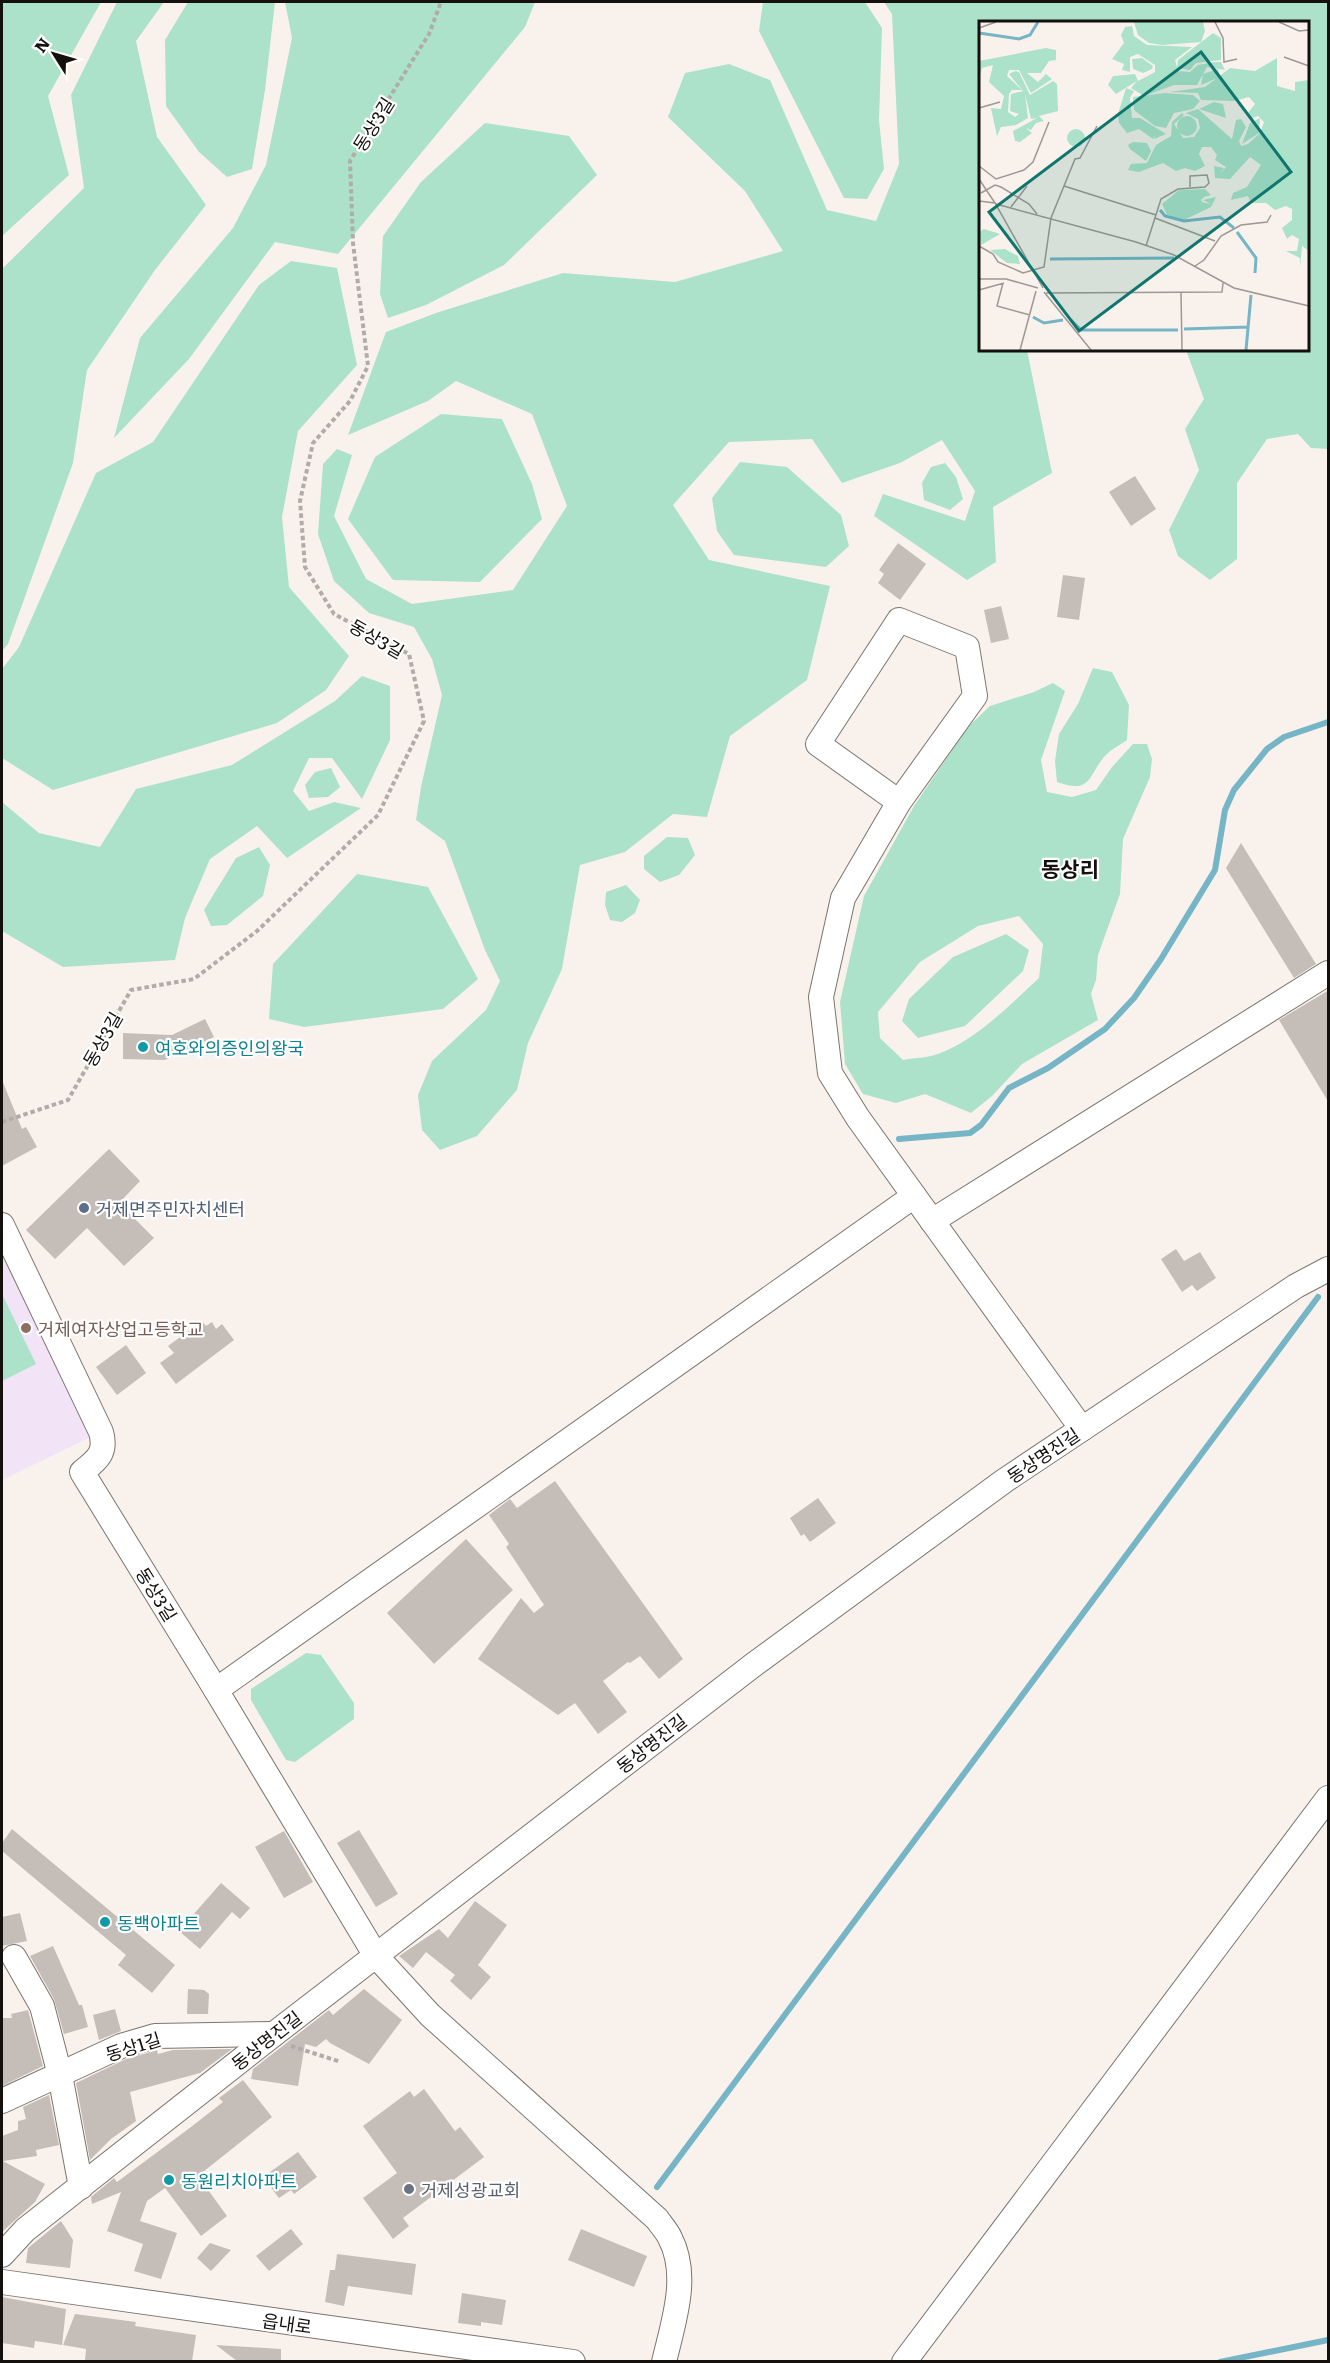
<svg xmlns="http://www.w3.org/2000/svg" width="1330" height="2363" viewBox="0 0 1330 2363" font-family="Literata,'Noto Sans KR',serif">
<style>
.education{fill:#f2e3f7}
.green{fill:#ace2c9;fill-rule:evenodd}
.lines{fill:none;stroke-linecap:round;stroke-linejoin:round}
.stream{stroke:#75b5c6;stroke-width:6}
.building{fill:#c5beb8}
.minor-casing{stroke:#7b756f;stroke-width:26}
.path{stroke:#b1aca7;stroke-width:4;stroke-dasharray:4.5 3;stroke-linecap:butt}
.minor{stroke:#fff;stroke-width:24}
.culture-dot{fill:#0f9aa8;stroke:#fff;stroke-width:2}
.service-dot{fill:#5c6f8a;stroke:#fff;stroke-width:2}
.education-dot{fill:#8d6e63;stroke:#fff;stroke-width:2}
.worship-dot{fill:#6b7280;stroke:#fff;stroke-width:2}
.labels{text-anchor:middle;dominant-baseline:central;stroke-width:4.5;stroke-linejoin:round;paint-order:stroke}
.street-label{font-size:18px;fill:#13100e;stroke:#fff}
.culture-label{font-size:18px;fill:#0d838f;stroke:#fff;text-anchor:start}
.service-label{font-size:18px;fill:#4e5e75;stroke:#fff;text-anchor:start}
.education-label{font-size:18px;fill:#785e54;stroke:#fff;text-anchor:start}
.worship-label{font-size:18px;fill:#5b616d;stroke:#fff;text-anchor:start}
.quarter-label{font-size:21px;font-weight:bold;fill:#13100e;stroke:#fff}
.inset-river{fill:none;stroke:#75b5c6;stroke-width:3}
.inset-road{fill:none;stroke:#9d9893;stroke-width:1.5}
.view{fill:#0f766e;fill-opacity:0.15;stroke:#0f766e;stroke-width:3}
.inset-edge{fill:none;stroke:#13100e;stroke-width:3}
</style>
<rect width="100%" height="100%" fill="#f9f2ec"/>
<polygon class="education" points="2,1225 101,1432 2,1480"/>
<g class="green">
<polygon points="2,2 101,2 48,96 69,175 2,236"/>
<polygon points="117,2 164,2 136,41 157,137 206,205 155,270 87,370 73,463 8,644 2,651 2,269 84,188 71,95"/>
<polygon points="188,2 275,2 265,90 252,169 227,177 199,152 166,106 165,40"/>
<polygon points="285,2 535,2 525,27 338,254 275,242 189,359 114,438 140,338 233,228 266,165 292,38"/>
<polygon points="763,2 865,2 882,28 879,120 884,169 867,199 844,198 759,31"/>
<polygon points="884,2 1328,2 1328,449 1311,448 1298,434 1267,439 1237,483 1237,559 1210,580 1178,556 1169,530 1199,470 1185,429 1204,399 1186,350 1308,350 1308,22 980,22 980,350 1027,350 1052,473 993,507 996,562 967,580 874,516 883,494 965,521 975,491 942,440 900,463 842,483 812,439 729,442 673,505 709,560 830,586 807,680 730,736 707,817 673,814 625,852 580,865 562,969 528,1043 517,1090 477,1136 440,1150 422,1130 418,1095 432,1061 486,1010 500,981 485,950 445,841 416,820 421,787 442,695 432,659 414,627 369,613 334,581 318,534 323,464 337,449 352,455 334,516 366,579 412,604 513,590 567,506 532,414 456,381 428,401 348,435 386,332 436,313 563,273 675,282 783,251 745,191 668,117 685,73 729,64 770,80 827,210 876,221 899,164 892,14"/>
<polygon points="485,123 569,136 597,175 504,265 426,305 388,318 380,294 383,236 421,182"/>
<polygon points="291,261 337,268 357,365 298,431 282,517 289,587 349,656 326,690 277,723 53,790 2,758 2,669 19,647 96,473 153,442 259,285"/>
<polygon points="441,414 502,419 532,484 542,519 480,582 393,580 348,519 375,457"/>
<polygon points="740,462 787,467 841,515 849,546 826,567 734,555 717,531 712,498"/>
<polygon points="945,463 956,477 963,499 950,510 924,500 922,483 931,467"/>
<path d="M1093 668 1112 672 1129 705 1127 740C1120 745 1110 750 1104 757 1087 778 1091 794 1057 782L1055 761 1059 734 1078 704Z"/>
<polygon points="362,676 390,686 390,740 362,799 332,758 309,758 293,791 309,811 334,802 361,808 287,858 257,826 210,859 185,918 175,960 63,967 2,931 2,802 39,833 100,847 136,789 232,765 335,701"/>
<path d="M1053 683 1065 691 1041 760 1047 792 1072 797 1096 790 1112 767 1133 744H1147L1152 759 1150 777 1123 839 1120 894 1098 955 1096 980 1091 994 1098 1020 1022 1064 992 1096 971 1113 925 1094 896 1103 863 1094 845 1064 840 1002 864 896 914 806 968 727 990 706 1034 692ZM1019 916 1043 944 1039 978C1011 1004 969 1047 931 1056 922 1058 912 1058 903 1060L880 1038 878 1012 920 962 978 926Z"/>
<polygon points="331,768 340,787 328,797 309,798 305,785 315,772"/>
<polygon points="667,837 688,838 695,855 679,875 660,882 644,869 644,856"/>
<polygon points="259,847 270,865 263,896 227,925 211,926 204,910 236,858"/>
<polygon points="357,874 428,887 478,979 443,1009 304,1027 269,1019 273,964"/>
<polygon points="626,885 640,900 635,913 622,922 610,920 605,905 606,892"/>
<polygon points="1006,934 1029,950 1023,971 965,1026 918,1038 902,1021 909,999 953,957"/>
<polygon points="2,1294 36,1364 2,1381"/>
<polygon points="306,1653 321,1655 354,1703 354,1719 295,1762 286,1760 251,1700 251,1689"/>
</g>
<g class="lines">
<g class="stream">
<polyline points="899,1139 970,1133 981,1125 1009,1088 1048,1068 1105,1029 1134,998 1161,959 1215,870 1225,810 1234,790 1267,749 1284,737 1328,722"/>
<polyline points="657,2187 1318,1297"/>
<polyline points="1220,2362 1328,2340"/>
</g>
</g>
<g class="building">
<polygon points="1135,476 1156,509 1131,526 1109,492"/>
<polygon points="898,543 926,564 900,600 878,583 884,574 879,570"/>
<polygon points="1063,575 1085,578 1079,620 1057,617"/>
<polygon points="1001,606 1009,639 991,643 984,610"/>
<polygon points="1241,843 1316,964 1294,978 1226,868"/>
<polygon points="1329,990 1329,1103 1279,1020"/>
<polygon points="205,1019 214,1037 165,1060 123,1059 123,1033 172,1035"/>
<polygon points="2,1080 22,1129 26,1127 37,1147 2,1166"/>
<polygon points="109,1149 140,1181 119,1203 154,1238 124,1266 87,1228 55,1259 26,1230"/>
<polygon points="1176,1249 1184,1261 1200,1252 1216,1278 1197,1291 1192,1285 1182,1292 1161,1259"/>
<polygon points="202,1321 206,1326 212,1322 216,1329 222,1324 234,1340 176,1384 160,1363 174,1353 168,1346"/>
<polygon points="126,1345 146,1373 117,1395 96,1367"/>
<polygon points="555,1481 683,1659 659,1679 640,1656 630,1663 628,1662 603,1681 627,1712 598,1734 575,1703 558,1715 478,1659 521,1598 534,1613 544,1605 506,1547 509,1544 489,1515 510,1499 517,1508"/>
<polygon points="818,1498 836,1523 810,1542 804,1534 801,1536 790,1518"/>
<polygon points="466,1539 513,1590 434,1664 387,1613"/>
<polygon points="12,1829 175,1965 152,1993 118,1965 126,1955 2,1851 2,1843"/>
<polygon points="359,1830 398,1894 376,1907 337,1843"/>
<polygon points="284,1831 313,1882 284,1898 255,1847"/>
<polygon points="221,1883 250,1908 240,1919 232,1912 200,1949 179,1931"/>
<polygon points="475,1901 507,1925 478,1965 491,1977 471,2000 450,1981 455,1975 426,1952 413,1968 399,1956 439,1929 448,1938"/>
<polygon points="20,1913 27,1941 2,1946 2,1917"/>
<polygon points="53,1946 79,2005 82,2005 88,2027 64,2034 54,1999 30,1956"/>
<polygon points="188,1989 204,1990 209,1994 208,2014 187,2014"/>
<polygon points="364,1989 402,2020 369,2064 330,2043 326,2039 316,2047 305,2044 298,2086 251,2079 253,2069 329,2010 333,2015"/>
<polygon points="115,2009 121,2031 99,2040 93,2015"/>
<polygon points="28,2010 43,2066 2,2086 2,2018 12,2018 11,2014"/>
<polygon points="232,2049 200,2073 130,2092 136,2121 111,2139 90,2160 76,2083 126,2059 157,2050 158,2054 173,2050"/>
<polygon points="243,2080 272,2117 198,2176 227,2216 201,2236 165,2188 147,2201 140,2221 177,2233 161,2279 134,2271 143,2244 107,2231 121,2192 92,2204 91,2197 114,2178 117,2182 191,2127 223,2102 219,2098"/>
<polygon points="424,2089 455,2131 460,2127 484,2157 403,2218 409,2226 393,2239 363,2198 397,2173 363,2126 410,2091 414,2097"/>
<polygon points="49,2095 59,2145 36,2150 37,2156 3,2161 45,2184 35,2202 2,2232 2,2136 18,2130 18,2121 26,2119 23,2107"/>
<polygon points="298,2152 317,2177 294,2194 291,2190 279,2198 263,2177"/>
<polygon points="61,2221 73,2240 70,2268 26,2263 28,2248"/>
<polygon points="291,2229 303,2244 269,2271 256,2256"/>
<polygon points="581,2229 647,2256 634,2287 568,2260"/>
<polygon points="210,2243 231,2250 211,2271 197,2258"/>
<polygon points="337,2254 416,2264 412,2295 348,2286 344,2306 325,2302 330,2270 335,2270"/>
<polygon points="462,2293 506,2300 502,2325 481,2322 481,2326 458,2323"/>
<polygon points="2,2297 66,2309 62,2345 35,2341 34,2348 2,2343"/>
<polygon points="75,2314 136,2322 135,2326 196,2335 192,2361 85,2361 86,2349 63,2345"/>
<polygon points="216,2345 281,2349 281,2361 237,2361"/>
</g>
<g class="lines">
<g class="minor-casing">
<g id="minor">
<polyline points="899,802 818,744 899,620 967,647 975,696 899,802 843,898 821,997 830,1073 858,1118 1082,1429"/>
<polyline points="932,1221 1328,973"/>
<path d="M2 1225 101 1432C107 1453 97 1460 82 1472L216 1690 376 1956 430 2015 657 2219C661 2225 667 2231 670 2238 690 2276 673 2323 664 2362"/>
<polyline points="216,1690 914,1196"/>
<polyline points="14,1957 42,2006 60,2075 81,2187"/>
<polyline points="2,2101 121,2046 155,2036 274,2034"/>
<polyline points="2,2255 25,2230 274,2034 752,1666 1004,1481 1296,1286 1328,1269"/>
<polyline points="2,2282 573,2362"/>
<polyline points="904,2362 1328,1798"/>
</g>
</g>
<g class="path">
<polyline points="2,1122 68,1100 131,990 194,979 257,931 378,815 424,721 409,654 334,614 305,567 300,501 313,443 350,401 368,366 353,243 350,161 429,34 441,2"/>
<polyline points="291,2046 341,2062"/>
</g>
<use href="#minor" class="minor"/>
</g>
<g class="culture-dot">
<circle cx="143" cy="1047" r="6"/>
<circle cx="105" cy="1922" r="6"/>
<circle cx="169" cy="2180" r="6"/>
</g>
<circle class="service-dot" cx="84" cy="1208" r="6"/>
<circle class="education-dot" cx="26" cy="1328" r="6"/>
<circle class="worship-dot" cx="409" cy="2189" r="6"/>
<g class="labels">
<g class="street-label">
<text transform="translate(373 124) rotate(-58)">동상3길</text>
<text transform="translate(377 638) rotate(30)">동상3길</text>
<text transform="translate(102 1039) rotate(-60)">동상3길</text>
<text transform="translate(1043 1455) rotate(-34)">동상명진길</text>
<text transform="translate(157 1594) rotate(58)">동상3길</text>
<text transform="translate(651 1743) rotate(-38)">동상명진길</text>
<text transform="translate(266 2040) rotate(-38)">동상명진길</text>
<text transform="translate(133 2046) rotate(-17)">동상1길</text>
<text transform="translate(287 2323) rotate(8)">읍내로</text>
</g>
<g class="culture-label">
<text x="155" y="1047">여호와의증인의왕국</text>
<text x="117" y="1922">동백아파트</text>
<text x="181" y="2180">동원리치아파트</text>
</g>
<g class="service-label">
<text x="96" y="1208">거제면주민자치센터</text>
</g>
<g class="education-label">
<text x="38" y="1328">거제여자상업고등학교</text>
</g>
<g class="worship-label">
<text x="421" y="2189">거제성광교회</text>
</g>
<g class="quarter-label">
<text x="1070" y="867">동상리</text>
</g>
</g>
<g transform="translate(979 21)">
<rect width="330" height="330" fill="#f9f2ec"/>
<path d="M155 1H224L226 10 222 21 184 24 170 22 159 14ZM153 5 155 15 168 24 213 26 196 39 199 50 211 51 219 44 236 41H242L246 49 228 46 218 64H195L165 75 152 67 158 60 137 73 129 64 134 55 156 53 159 60 176 51V44L159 33 151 36V51L143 49 145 43 133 38 145 22 142 14 146 6ZM234 12 242 17V39L217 42 211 49 198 47 199 39ZM67 27 77 29V39L70 40 62 52H48L59 61 67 53 73 58 52 72 40 49H30L28 55 43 69H33L30 73 29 91 36 96 40 93 31 90 32 73 44 70 30 53 36 50 40 51 51 74 74 60 78 63 79 90 60 95 65 100 57 102 52 109 47 107 53 112 41 121 36 120 34 110 58 97 52 98 46 73 49 97 37 104 22 106 18 115 12 87 22 88 25 75 10 61 14 44 3 47 0 57V40ZM163 37 174 45 173 48 164 52 154 48 153 38ZM298 37V65L316 70V61L330 59V230L323 225 321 247V237L307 230H318L320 218 313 214 308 218 303 207 313 199V188L307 185 296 189 287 182H272L269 175 252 179 254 172 268 166 282 144 271 136 251 158 236 157 235 145 245 147 241 153 247 146 236 139 238 134 232 126H223L220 133 226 145 216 150 206 147 197 150 184 142 160 151 149 149 152 143 168 142 177 124 192 115 193 101 203 92 205 94 195 103 204 117 215 116 221 107 219 98 207 92 219 88 253 118 257 99 262 98 267 106 260 120 262 125 269 123 281 112 285 101 279 95 271 98 268 93 276 83 270 76 255 80 222 79 219 72 191 71 226 66 251 47 276 50ZM239 48 241 56 222 64 224 53ZM147 67 155 70 151 77 153 97H161L187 113 175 118 176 113 174 118 160 108 148 112 140 102 139 93ZM186 72 214 74 221 80 214 88 195 92 187 107 176 105 155 89 154 76ZM235 81 244 83 247 97 220 88ZM198 105a10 10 0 1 1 20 0a10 10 0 1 1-20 0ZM281 97 280 112 263 123 271 102ZM88 117a9 9 0 1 1 18 0a9 9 0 1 1-18 0ZM154 121 168 122 172 130 167 140 151 128 149 124ZM226 168 232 174 225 176 222 179 223 181 232 183 224 179 237 176 232 186 205 199 188 194 183 183 200 169ZM5 208 21 213 2 224 0 211ZM26 228 39 235 41 243 28 242 11 229Z" fill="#ace2c9"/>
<path class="inset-river" d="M0 12 40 18 51 14 59 1M181 189 186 195 205 200 241 196 255 207M258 211 277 237 276 252M71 238 195 237M54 296 65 302 84 299M92 299 102 309H199M205 308 270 306M267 329 272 274"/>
<path class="inset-road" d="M236 1 244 17 245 41 258 38M300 1 320 10 330 9M0 7 17 1M305 36 330 45M0 87 21 81M0 145 17 158 45 149 54 141 70 101M0 158 16 182M85 165 177 194M2 172 16 164 22 166 50 183 58 193M0 180 16 182 64 267M17 183 157 221 195 234 255 267 330 285M32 186 48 165M176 197 236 220M0 225 14 233 19 241 44 252 65 246 72 197 96 138 101 137 118 105M167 225 182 178 199 168 226 166 230 162 228 154 211 155V166M216 245 225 239 242 215 262 204 288 201 292 194M0 258H27L59 267M24 262 18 285 51 294M0 269 25 262M65 271 112 329M67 272 243 271 244 262M202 272 203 329M41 329 57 270"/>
<path class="view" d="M222 31 312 151 100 310 10 191Z"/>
<rect width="330" height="330" class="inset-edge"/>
</g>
<rect width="1330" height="2363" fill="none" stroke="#13100e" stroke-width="6"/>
<g transform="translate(54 54) rotate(307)" stroke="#ffffff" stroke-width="4.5" paint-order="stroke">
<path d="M0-4.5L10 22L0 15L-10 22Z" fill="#13100e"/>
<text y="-9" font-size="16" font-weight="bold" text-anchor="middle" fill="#13100e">N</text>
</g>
</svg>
